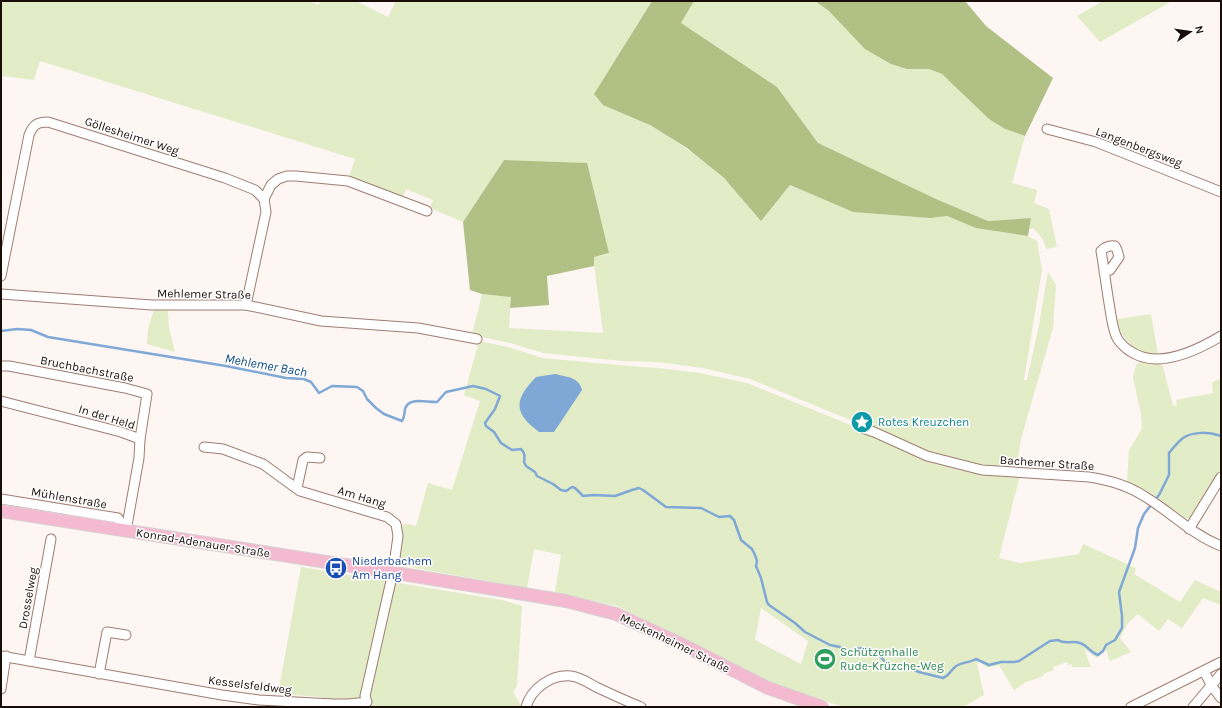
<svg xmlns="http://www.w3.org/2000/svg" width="1222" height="708" viewBox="0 0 1222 708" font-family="Karla,sans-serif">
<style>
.green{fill:#e2ecc7;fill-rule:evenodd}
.forest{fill:#b1c085}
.water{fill:#7fa8d6}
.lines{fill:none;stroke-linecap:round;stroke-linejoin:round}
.stream{stroke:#7fa8d6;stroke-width:2.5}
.minor-casing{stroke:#9e7d71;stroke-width:11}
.major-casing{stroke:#d6d3d3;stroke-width:14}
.minor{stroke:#fff;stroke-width:9}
.major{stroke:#f4bad0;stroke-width:12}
.labels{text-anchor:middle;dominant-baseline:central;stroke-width:3;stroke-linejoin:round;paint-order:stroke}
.street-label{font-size:12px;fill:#190d08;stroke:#fff}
.culture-label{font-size:12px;fill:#0d838f;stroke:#fff;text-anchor:start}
.transit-label{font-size:12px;fill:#164399;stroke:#fff;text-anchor:start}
.leisure-label{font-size:12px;fill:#27864d;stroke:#fff;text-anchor:start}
.water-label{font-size:13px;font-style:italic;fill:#084780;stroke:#fff}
</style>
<rect width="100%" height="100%" fill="#fdf6f3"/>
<g class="green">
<path d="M1 1H310L318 5 321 1H356L388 17 396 1H652L594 94C639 119 684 142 722 177 737 189 748 207 761 220L790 185 853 212 930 218 947 216 976 228 1028 236 1037 241 1042 270 1024 380H1027L1039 325 1048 272 1056 285 1053 328 1021 439 1016 470 982 467 928 454 870 428 750 379 703 368 658 362 622 361 543 353 510 343 472 335 482 294 511 297 509 328 603 333 593 257 609 254 504 160 463 222 430 208 433 200 406 189 403 198 349 177 355 159 40 61 34 80 3 76 1 85Z"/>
<path d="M694 1H815L907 69H929L942 74 1005 129 1025 136 1012 183 1037 190 1034 203 1049 209 1057 247 1046 249C1044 239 1040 235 1033 228L1029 229 1031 218 988 221 936 199 818 143 777 87 681 23Z"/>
<polygon points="1103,1 1172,1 1100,42 1077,16"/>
<polygon points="154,309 168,310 169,328 175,352 147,344 148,329"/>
<path d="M1151 314 1158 354C1136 354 1121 341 1117 319Z"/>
<path d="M479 341 508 347 542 358 630 366 658 368 700 373 747 383 873 434 926 459 1020 475 999 558 1020 563 1079 554 1083 544 1136 568 1134 574 1180 602 1195 580 1221 592V605L1203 598 1182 628 1168 619 1159 631 1138 614 1127 624 1120 638 1131 652 1110 661 1106 650 1097 658 1084 649 1091 667H1072V664L1068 665 1067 662 1053 667 1054 670 1043 674 1044 676 1026 682 1014 690 999 665 987 668 979 661 977 663 984 695 963 707H844L789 690 736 666 617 606 555 592 561 555 534 549 527 588 404 566C401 562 399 558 399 554 399 549 399 527 403 525 406 522 412 525 416 526L428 483 452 490 480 401 464 395ZM761 608 808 641 801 664 755 640Z"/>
<polygon points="1141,362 1150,364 1162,363 1173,406 1177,405 1176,400 1213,393 1212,382 1221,379 1221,469 1193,516 1190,519 1184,518 1151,493 1127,481 1129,450 1142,429 1141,414 1133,378 1136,365"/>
<polygon points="301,567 502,600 522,606 517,686 513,692 522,707 322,707 323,697 278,694"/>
</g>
<g class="forest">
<polygon points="652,1 694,1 681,23 777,87 818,143 936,199 988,221 1031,218 1028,236 976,228 947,216 930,218 853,212 790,185 761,221 724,178 687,148 650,125 603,105 594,94"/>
<polygon points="815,1 965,1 986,26 1053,78 1025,136 1005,129 989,119 942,74 929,69 907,69 891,64 865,49 829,11"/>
<polygon points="504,160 587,163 609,253 594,257 594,266 547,276 549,305 510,308 511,297 482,294 470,290 463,222"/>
</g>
<path class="water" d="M555 374C567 377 579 377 582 390L554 432H539C535 428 528 424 525 419 512 403 525 389 536 377Z"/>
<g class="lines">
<path class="stream" d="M1 331 17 329 31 330 48 337 226 366 286 378 304 379 311 382 319 393 332 386 357 387 363 391 367 399 376 408 384 414 402 421C405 417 404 414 405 409 409 396 427 403 437 402L446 392 473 386 486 389 500 396 495 409 485 423 486 426 494 432 501 443 512 450 521 449C525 453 525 456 524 462L526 466 535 472 537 476 553 484 561 490 566 491 572 487 575 488 583 496 593 495 615 496 632 490 639 488 643 490 666 507 701 508 719 517 730 516 734 520 741 540 752 549 755 555 757 561 756 566 761 578 767 602 769 605 795 623 805 632 830 645 840 647 848 652H853L857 649 862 648 870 649 878 654 887 664 891 665H904L919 672 943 678C949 676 950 671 955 667 960 662 970 663 976 659L989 665 1001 662H1014L1019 661 1050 641 1058 640C1065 645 1072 640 1080 643 1087 645 1091 653 1098 655L1103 651 1106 645 1115 640 1122 628V616L1119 592 1135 548 1138 528 1144 514 1159 495 1169 475V453C1173 448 1178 442 1183 438 1194 431 1209 432 1221 436"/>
<g class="minor-casing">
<g id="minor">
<polyline points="1047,129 1096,142 1221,192"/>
<polyline points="264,199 271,185 278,179 287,176 296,176 348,181 427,211"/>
<path d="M1104 272 1110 270 1119 257 1117 250 1115 246C1109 245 1105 247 1101 251 1104 268 1106 285 1109 303 1111 314 1112 328 1117 338 1120 343 1125 348 1130 351 1157 370 1196 351 1221 336"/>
<path d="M1 276 29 135C33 125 37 122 48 122L225 178 255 190 264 199 266 212 246 305"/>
<polyline points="1,294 152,305 246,305 321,321 418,328 477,339"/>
<polyline points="1,366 9,366 125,388 147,394 140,439 139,458 126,531"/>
<polyline points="1,401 121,432 140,439"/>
<path d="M859 427 874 432 927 456 982 470 1089 477C1109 480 1127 485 1144 496 1171 512 1191 534 1221 546"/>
<polyline points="297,488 303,460 307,457 320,458"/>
<polyline points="1,499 118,518 126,531"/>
<polyline points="1189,529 1221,477"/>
<polyline points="1,656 222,695 259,700 333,704 349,704 367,702 365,696 393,572 398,536 396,524 387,517 300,491 263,464 223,449 204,447"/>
<polyline points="29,661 51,539"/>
<polyline points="1204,671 1211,685 1221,698"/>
<polyline points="99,674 107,632 126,635"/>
<polyline points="1,689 6,656"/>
<path d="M526 707C531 689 551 674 571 676 580 677 589 683 596 687 611 694 626 701 641 707"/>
<polyline points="1131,707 1221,662"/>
<polyline points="1193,707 1221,674"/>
</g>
</g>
<g class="major-casing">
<polyline id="major" points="1,511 384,571 566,601 616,614 681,644 768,688 822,707"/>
</g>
<use href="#minor" class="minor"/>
<use href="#major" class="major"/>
</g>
<defs>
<g id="sight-disc" transform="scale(1.15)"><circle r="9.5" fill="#0f9aa8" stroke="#fff"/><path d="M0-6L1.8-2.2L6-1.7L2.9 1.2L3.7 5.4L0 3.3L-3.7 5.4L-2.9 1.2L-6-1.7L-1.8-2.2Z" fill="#fff"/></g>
<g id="bus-disc" transform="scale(1.15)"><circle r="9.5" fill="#1a4fb4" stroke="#fff"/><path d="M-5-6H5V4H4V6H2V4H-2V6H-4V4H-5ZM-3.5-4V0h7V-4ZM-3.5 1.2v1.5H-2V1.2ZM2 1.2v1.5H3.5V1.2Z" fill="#fff"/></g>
<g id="stadium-disc" transform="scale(1.15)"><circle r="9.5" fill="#2e9e5b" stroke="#fff"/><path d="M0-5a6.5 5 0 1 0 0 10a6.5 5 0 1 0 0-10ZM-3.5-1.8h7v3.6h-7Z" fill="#fff"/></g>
</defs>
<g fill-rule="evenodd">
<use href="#sight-disc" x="862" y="422"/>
<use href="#bus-disc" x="336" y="568"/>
<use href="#stadium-disc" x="825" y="659"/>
</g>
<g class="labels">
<g class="street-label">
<text transform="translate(132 136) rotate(18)">Göllesheimer Weg</text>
<text transform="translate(1139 147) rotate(21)">Langenbergsweg</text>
<text transform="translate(204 294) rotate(1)">Mehlemer Straße</text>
<text transform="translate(87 369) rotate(11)">Bruchbachstraße</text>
<text transform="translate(107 417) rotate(17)">In der Held</text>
<text transform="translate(1047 463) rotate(4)">Bachemer Straße</text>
<text transform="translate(362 497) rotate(17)">Am Hang</text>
<text transform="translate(69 498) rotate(10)">Mühlenstraße</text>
<text transform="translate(203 543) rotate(9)">Konrad-Adenauer-Straße</text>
<text transform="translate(28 598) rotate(-80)">Drosselweg</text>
<text transform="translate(675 643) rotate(26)">Meckenheimer Straße</text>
<text transform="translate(250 685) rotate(7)">Kesselsfeldweg</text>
</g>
<g class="culture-label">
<text x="878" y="422">Rotes Kreuzchen</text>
</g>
<g class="transit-label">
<text x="352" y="561">Niederbachem<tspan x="352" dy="14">Am Hang</tspan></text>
</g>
<g class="leisure-label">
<text x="840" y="652">Schützenhalle<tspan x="840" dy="14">Rude-Krüzche-Weg</tspan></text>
</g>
<g class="water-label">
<text transform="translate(266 365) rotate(10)">Mehlemer Bach</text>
</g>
</g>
<rect width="1222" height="708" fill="none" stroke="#190d08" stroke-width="4"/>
<g transform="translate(1190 32) rotate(77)" stroke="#ffffff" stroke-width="3" paint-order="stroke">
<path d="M0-3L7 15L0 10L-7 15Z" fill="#190d08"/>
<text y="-6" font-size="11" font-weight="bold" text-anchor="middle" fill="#190d08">N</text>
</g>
</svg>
